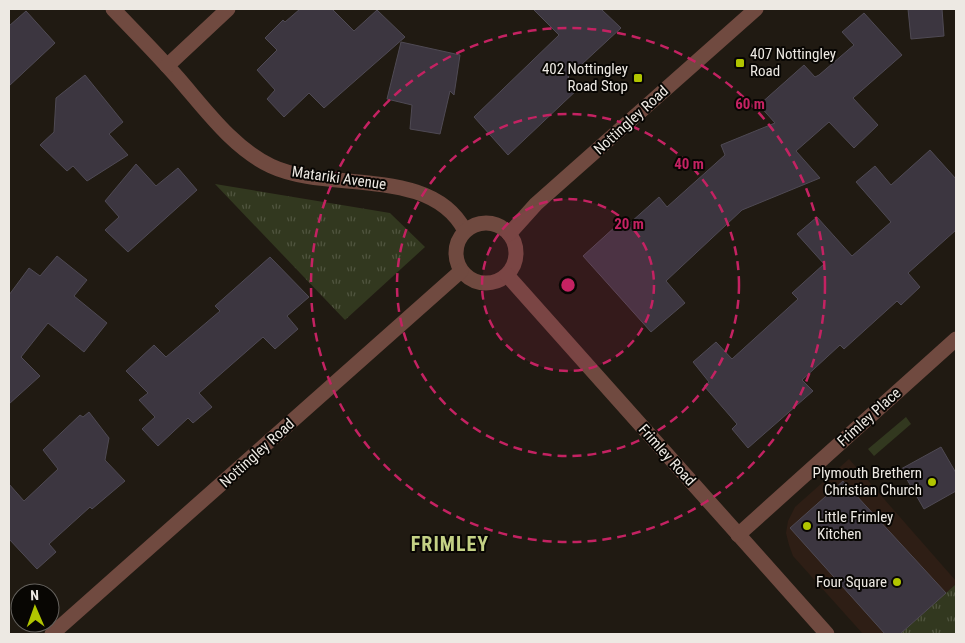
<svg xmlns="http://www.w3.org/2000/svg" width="965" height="643" viewBox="0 0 965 643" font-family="'Roboto Condensed',sans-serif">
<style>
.commercial{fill:#2e1e15}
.grass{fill:#32381f}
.park{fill:url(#park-tufts)}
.building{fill:#3c3640;stroke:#4f4a54}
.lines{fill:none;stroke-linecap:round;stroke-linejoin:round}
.minor{stroke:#704a40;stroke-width:15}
.ring{fill:none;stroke:#c42262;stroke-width:2.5;stroke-dasharray:9 6}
.poi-dot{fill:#b1c500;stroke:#080603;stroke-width:2}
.labels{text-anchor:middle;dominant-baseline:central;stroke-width:4;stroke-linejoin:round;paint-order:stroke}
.poi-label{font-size:15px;fill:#ede9e3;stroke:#080603;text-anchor:end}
.street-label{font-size:15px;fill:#ede9e3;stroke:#080603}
.district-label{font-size:20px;font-weight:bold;letter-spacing:1px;fill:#c4d185;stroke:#080603}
.centre{fill:#c42262;stroke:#080603;stroke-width:2.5}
.ring-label{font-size:15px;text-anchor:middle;font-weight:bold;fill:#c42262;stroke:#080603;stroke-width:4;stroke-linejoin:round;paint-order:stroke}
</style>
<defs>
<pattern id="park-tufts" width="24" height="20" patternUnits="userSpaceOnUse" patternTransform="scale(1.25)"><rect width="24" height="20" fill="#32381f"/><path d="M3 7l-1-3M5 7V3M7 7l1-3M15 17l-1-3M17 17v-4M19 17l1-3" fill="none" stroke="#50553f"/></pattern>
</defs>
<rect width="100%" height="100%" fill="#201a12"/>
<polygon class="commercial" points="849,459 956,581 956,584 900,634 863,634 793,556 789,545 786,533 788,521 795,507"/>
<polygon class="grass" points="906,417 911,424 874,456 868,449"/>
<g class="park">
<polygon points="215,184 390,213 425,247 345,320"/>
<polygon points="956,584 956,634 900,634"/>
</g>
<g class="building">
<polygon points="300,9 332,9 354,31 377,10 405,37 324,108 309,93 284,117 267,99 275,90 257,70 277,50 265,38 283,20 285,22"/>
<polygon points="533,9 601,9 621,28 568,77 579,88 508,155 474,117 559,35"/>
<polygon points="908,9 942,9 944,36 911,39"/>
<polygon points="26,11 55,43 9,86 9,26"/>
<polygon points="864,13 902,55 853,98 878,125 854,148 829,122 796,151 820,178 742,210 666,281 685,303 651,332 583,256 616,226 621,231 659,197 667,207 725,155 721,145 775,123 759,105 804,65 815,77 819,75 854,45 842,32"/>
<polygon points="401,42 460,55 454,95 450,91 440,134 410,129 412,105 387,99"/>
<polygon points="85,75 123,122 109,134 128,155 87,181 73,166 67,171 40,145 54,132 56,98"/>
<polygon points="930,150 956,179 956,230 908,273 920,287 901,305 897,301 844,349 840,345 802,380 813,391 748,448 732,429 737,424 704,386 709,382 693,362 716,342 732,359 798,299 792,293 824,264 797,234 817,217 852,256 891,222 856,182 875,166 891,185"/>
<polygon points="136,164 156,186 178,168 197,190 128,252 105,230 119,217 105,201"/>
<polygon points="57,256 87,280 74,296 107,323 84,352 48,323 21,357 40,376 9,404 9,295 29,268 40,276"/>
<polygon points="270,257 309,297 287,316 298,329 275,349 263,337 199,393 212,407 193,423 188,418 158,446 142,429 155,417 139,400 148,393 126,371 154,345 166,357 220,311 215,306"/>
<polygon points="89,412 109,438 105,460 125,481 92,509 90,507 49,544 56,552 37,569 9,539 9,484 24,501 58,469 43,450 80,415 83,417"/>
<polygon points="941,447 956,473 956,491 924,509 901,469"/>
<polygon points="843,481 946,593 900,634 885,634 790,528"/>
</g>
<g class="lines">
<g class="minor">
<path d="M113 9C135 32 157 54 178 78 205 109 233 148 271 166 328 193 431 165 465 231"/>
<polyline points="167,66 228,9"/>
<circle cx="486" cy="253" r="30"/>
<polyline points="509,234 536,204 756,9"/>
<polyline points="507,275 827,634"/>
<polyline points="738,535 956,339"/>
<polyline points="52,634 461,271"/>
</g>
</g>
<circle cx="568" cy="285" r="86" fill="#c42262" fill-opacity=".12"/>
<g class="ring">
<circle cx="568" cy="285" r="86"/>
<circle cx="568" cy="285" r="171"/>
<circle cx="568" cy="285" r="257"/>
</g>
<g class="poi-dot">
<rect x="735" y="58" width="10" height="10" rx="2.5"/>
<rect x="633" y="73" width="10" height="10" rx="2.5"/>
<circle cx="932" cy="482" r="5"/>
<circle cx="807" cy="526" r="5"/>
<circle cx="897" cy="582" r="5"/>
</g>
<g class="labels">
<g class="poi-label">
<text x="750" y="54" text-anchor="start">407 Nottingley<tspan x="750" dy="17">Road</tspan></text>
<text x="628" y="69">402 Nottingley<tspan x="628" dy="17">Road Stop</tspan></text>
<text x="922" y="473">Plymouth Brethern<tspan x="922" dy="17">Christian Church</tspan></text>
<text x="817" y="517" text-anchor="start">Little Frimley<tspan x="817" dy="17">Kitchen</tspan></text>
<text x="887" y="582">Four Square</text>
</g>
<g class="street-label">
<text transform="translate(631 120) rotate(-42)">Nottingley Road</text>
<text transform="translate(339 178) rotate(8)">Matariki Avenue</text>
<text transform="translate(869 417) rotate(-42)">Frimley Place</text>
<text transform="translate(257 453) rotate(-42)">Nottingley Road</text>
<text transform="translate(667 455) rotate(48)">Frimley Road</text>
</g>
<g class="district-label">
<text x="450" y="544">FRIMLEY</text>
</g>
</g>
<circle cx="568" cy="285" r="8" class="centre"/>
<g class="ring-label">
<text x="750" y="109">60 m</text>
<text x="689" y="169">40 m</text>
<text x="629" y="229">20 m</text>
</g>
<rect width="965" height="643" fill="none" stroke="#ede9e3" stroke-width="20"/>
<g transform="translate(35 608) rotate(358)"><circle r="24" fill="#080603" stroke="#64615d"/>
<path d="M0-4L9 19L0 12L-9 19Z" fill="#b1c500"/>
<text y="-8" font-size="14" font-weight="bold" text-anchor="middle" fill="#ede9e3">N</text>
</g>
</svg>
